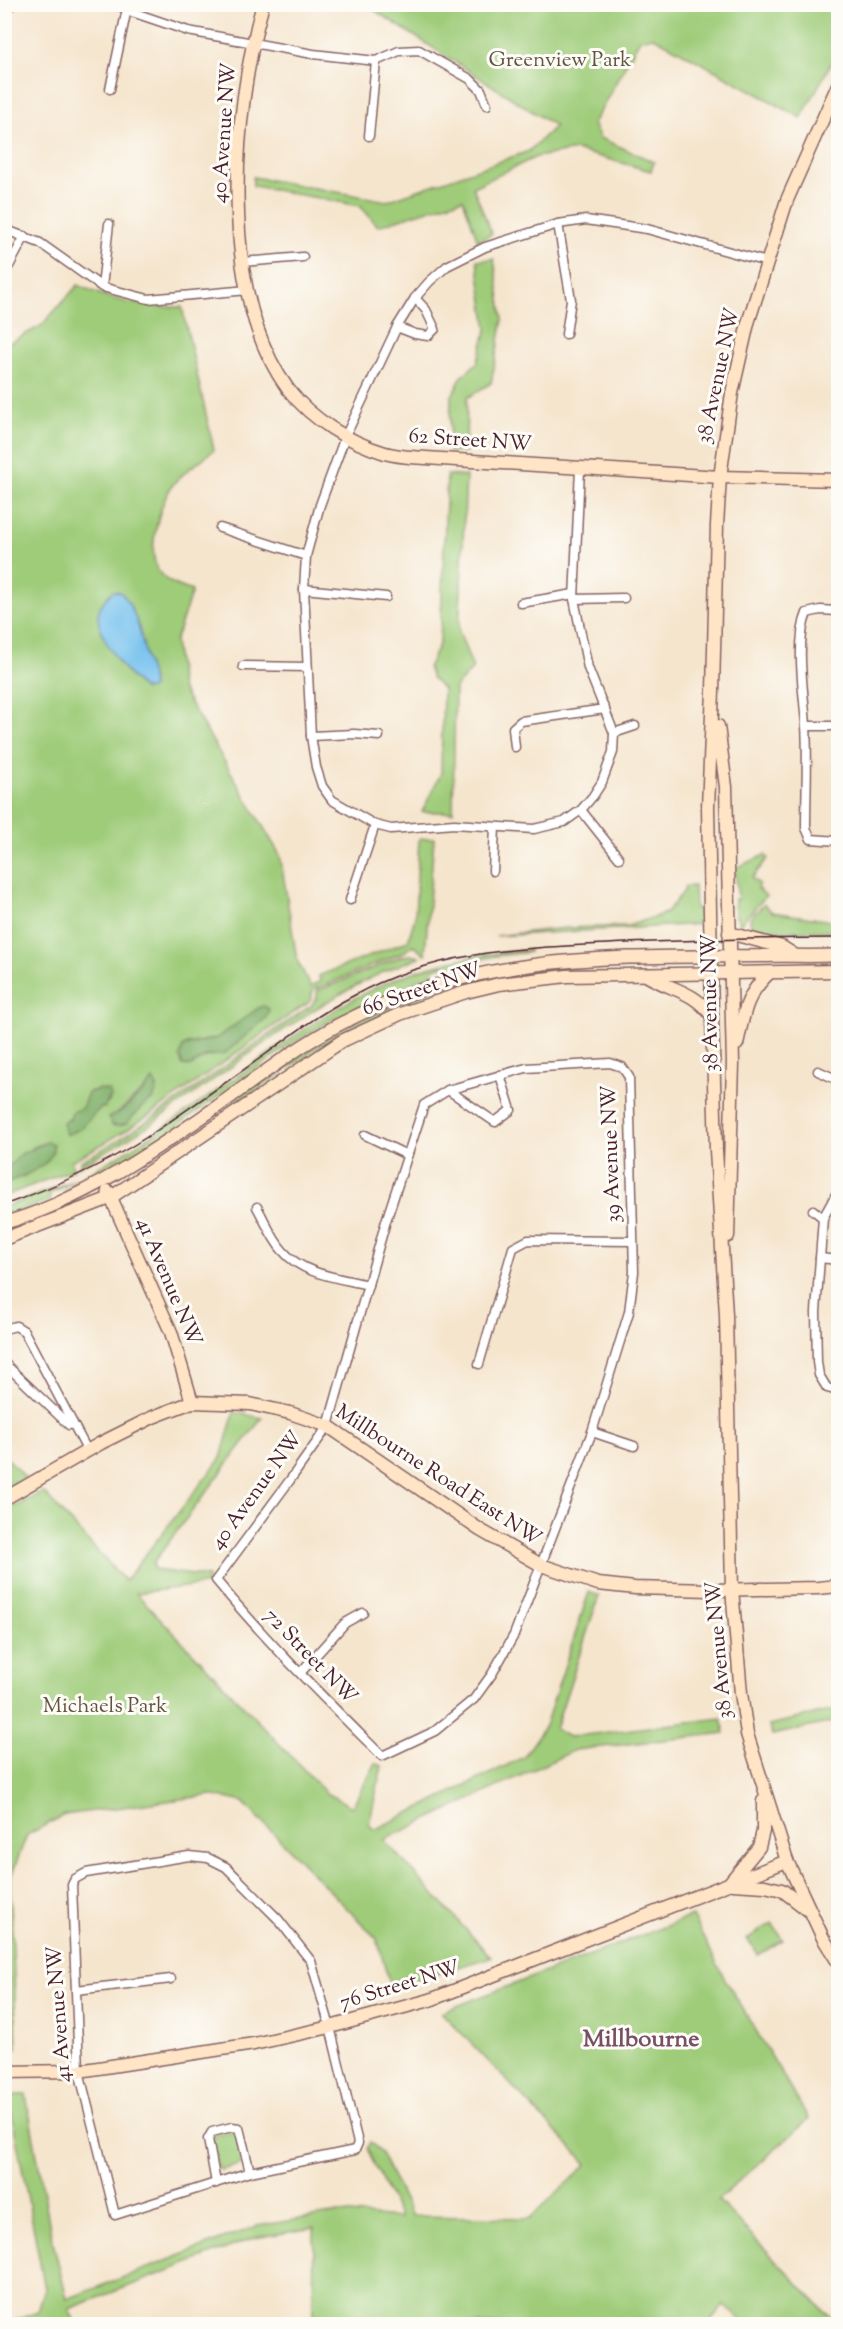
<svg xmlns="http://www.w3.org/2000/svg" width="843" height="2329" viewBox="0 0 843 2329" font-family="'Sorts Mill Goudy',serif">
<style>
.green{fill:#9fcc79;stroke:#747652;stroke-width:1.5;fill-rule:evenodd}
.forest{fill:#7fb069;stroke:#64684a;stroke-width:1.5}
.water{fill:#75c1ee;stroke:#60708c;stroke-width:1.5}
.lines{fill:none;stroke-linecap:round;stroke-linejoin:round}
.street-casing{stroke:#866464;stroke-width:11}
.secondary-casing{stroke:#866464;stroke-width:15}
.street{stroke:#fff;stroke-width:8}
.secondary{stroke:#ffe4c6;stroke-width:12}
.tram{stroke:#4a1f2b;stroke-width:1.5}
.labels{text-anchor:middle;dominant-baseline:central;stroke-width:6;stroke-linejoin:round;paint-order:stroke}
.park-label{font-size:21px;fill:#645342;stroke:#fdfcf7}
.street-label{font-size:21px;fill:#4a1f2b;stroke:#fdfcf7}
.quarter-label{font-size:24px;font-weight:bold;fill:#794f65;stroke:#fdfcf7}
</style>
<rect width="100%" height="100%" fill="#fdfcf7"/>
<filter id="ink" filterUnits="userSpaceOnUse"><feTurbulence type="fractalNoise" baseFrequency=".0167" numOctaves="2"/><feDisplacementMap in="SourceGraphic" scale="12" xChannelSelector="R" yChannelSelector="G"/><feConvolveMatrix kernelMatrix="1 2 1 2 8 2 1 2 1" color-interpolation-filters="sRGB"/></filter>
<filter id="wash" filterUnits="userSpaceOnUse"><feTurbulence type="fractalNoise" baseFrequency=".008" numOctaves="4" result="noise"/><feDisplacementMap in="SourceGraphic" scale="24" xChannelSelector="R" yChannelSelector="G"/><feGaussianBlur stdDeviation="1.35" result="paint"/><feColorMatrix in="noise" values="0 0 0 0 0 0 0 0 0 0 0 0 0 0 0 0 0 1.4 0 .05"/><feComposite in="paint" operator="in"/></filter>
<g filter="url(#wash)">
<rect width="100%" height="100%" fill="#f5e5cd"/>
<g class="green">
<polygon points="366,5 838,5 838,51 801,118 654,37 640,39 593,124 600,138 654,162 651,171 576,150 536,157 473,187 492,234 478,241 463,199 378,226 360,206 253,186 253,177 387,201 529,151 555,126"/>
<polygon points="494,259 503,319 491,383 467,398 466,452 449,452 451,398 462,376 477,363 487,329 477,260"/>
<path d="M78 285C114 301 142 308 182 307L214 450C202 460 186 470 175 482 161 499 146 549 158 570 165 583 179 586 192 591L175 641 181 688 280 855 297 960 311 987 321 980 318 976 408 941 415 917 419 839 434 838 425 954 413 945 404 952 313 990 311 1000 308 1003C228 1054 157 1119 71 1161L74 1169 5 1196V1183L24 1176 39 1165 46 1163 53 1144C33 1138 20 1163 5 1169V345L41 326ZM260 1007 213 1055 201 1059 196 1063 187 1044 217 1038ZM148 1086 157 1087 153 1099 138 1110 126 1124 114 1116ZM91 1091H109L111 1096 109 1102 93 1114 80 1129 66 1135 65 1121C70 1120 82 1111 84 1105 87 1098 85 1096 91 1091Z"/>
<polygon points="447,475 466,476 459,632 473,668 455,688 453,812 422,812 441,773 443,689 432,678 428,668 440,642"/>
<polygon points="765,855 768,858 752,878 759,884 757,888 766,896 740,924 735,914 735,899 738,899 735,868"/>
<polygon points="685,886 694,886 695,908 697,908 702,924 495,936 564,928 628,926 666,913 684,891"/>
<polygon points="764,904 772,912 838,922 838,931 751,931 750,918"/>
<path d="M529 950V952L495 956 445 968 444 965 433 969 434 973 332 1020 290 1045 139 1153 137 1151 129 1155 131 1158 92 1181 90 1178 63 1192 85 1179 84 1175C149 1141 207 1098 267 1055 309 1026 351 996 400 977 441 960 485 953 529 950Z"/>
<path d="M410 955 420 957C320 993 240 1063 154 1122 130 1138 105 1152 79 1166L81 1161C163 1118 234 1056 311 1006L317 997V991L402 956Z"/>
<path d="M572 966 471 985 426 998 383 1015 319 1047 229 1109 227 1107C305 1043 396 995 495 976 520 971 547 969 572 966Z"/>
<polygon points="78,1179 49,1194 50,1200 5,1216 4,1207"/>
<polygon points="234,1412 262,1418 153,1563 155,1570 208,1577 208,1584 136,1593 326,1793 352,1807 376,1763 382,1766 369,1824 374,1830 524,1757 545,1726 589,1592 599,1596 555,1729 569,1737 721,1718 725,1733 575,1750 384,1840 491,1957 391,1988 377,1939 243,1802 211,1795 64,1815 27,1835 10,1879 17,2049 5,2050 5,1511 43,1492 125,1581 221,1458"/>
<polygon points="4,1455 25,1477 5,1488 4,1488"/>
<polygon points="838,1709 838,1721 772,1735 769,1725"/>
<polygon points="692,1916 725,1979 809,2119 718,2200 837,2324 745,2324 724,2304 709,2324 313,2324 314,2228 254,2238 69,2309 76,2324 5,2324 38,2312 45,2289 8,2095 26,2095 51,2234 67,2299 257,2226 338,2213 400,2218 367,2149 370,2142 380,2151 412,2216 530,2218 587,2164 441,2012"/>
<polygon points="772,1923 783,1940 758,1955 747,1939"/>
<polygon points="231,2132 237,2135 241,2160 239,2165 221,2170 218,2167 212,2140 216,2135"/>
</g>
<g class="forest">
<polygon points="264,1006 269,1009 266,1018 224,1054 206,1056 191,1066 182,1065 180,1056 183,1046 217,1038 260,1007"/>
<path d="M153 1080 157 1087C156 1100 148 1101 140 1109 131 1117 126 1130 112 1125L109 1117C121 1115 145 1090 153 1080Z"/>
<polygon points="99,1089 109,1091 111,1096 104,1108 101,1107 80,1129 66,1135 63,1122 70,1120 72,1112 82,1108 88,1093"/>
<path d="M47 1142 53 1144C57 1165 21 1177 5 1183V1169L9 1167 21 1154Z"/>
</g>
<path class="water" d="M113 591 121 592C139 613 142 643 149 669 151 676 153 680 152 688L146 690C129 680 92 632 99 610 101 603 108 596 113 591Z"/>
</g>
<g filter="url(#ink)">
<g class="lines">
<g class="street-casing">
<g id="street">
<polyline points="119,4 126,10 188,31 313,54 376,61 399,51 419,50 470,79 481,90 487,105"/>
<polyline points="10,6 10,4"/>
<polyline points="110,89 128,4"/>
<polyline points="369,136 376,61"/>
<polyline points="558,224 571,300 566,334"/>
<polyline points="4,229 40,243 102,287 148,299 248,290"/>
<polyline points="243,262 303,257"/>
<polyline points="4,268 9,266 25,236"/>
<polyline points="102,287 109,224"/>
<polyline points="397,327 415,334 428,336 435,329 426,310 415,298"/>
<polyline points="580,469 574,599 588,668 614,733 613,752 602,782 593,796 581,810 564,822 534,829 454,824 391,829 375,825 332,800 322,786 316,767 311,736 304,589 306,556 320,505 345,437 397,327 415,298 429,282 447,266 485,247 558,224 586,220 647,229 767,262"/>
<polyline points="220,528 306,556"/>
<polyline points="304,589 386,597"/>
<polyline points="574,599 624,598"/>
<polyline points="521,603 574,594"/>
<path d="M838 611 820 610 807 613C795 641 804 694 806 725 808 759 806 794 806 828L811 839 838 841"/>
<polyline points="243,666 307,667"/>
<polyline points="806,726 838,726"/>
<polyline points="614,733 635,726"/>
<polyline points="311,736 354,734 379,736"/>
<polyline points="515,747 513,728 521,721 605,709"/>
<polyline points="581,810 619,858"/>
<polyline points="493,871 495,827"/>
<polyline points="350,900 375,825"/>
<path d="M610 1063 622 1067 629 1077 634 1272 629 1312 592 1432 514 1635 492 1674 474 1699 435 1731 382 1756C325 1699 267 1642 216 1580L290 1480 328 1426 386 1221 424 1105 448 1090 526 1068Z"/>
<polyline points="818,1071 838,1080"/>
<polyline points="448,1090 495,1122 511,1110 500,1075"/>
<polyline points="365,1135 407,1155"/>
<polyline points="838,1191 823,1218 816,1312 817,1362 819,1375 827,1388 838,1391"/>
<path d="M257 1207C265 1221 272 1239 283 1251 303 1275 340 1278 368 1285"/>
<polyline points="813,1210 823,1218"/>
<polyline points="820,1258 838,1260"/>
<polyline points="4,1329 16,1326 24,1331 87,1450"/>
<polyline points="4,1363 69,1425"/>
<polyline points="479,1364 513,1248 528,1240 632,1241"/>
<polyline points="592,1432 634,1446"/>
<polyline points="301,1672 345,1623 363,1613"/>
<polygon points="189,1856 208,1858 226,1867 278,1919 311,1961 330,2027 358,2143 355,2150 250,2172 115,2215 79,2071 72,1885 75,1879 86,1873"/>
<polyline points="76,1990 171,1979"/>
<polyline points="216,2183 208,2139 212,2132 232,2127 239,2128 250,2172"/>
</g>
</g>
<g class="secondary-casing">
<g id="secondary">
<path d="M263 4C232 113 218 293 288 389 312 420 349 442 385 453 398 457 413 457 426 458L720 477 838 480"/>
<polyline points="838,85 787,200 748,323 732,393 720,477 717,525 713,691 708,807 712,1016 716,1150 726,1315 732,1589 741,1693 747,1734 787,1861 823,1938 838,1962"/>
<polyline points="718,726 726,787 733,1063 728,1236"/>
<polyline points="729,933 782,947 793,954"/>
<path d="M646 975C672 991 693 990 712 1016"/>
<path d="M737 1044C744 1013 745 996 769 973"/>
<polyline points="108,1191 171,1332 192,1402"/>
<path d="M4 1223C82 1201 152 1152 218 1106 257 1078 295 1048 338 1025 477 952 610 957 762 956 787 955 813 957 838 955"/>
<polyline points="4,1239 110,1198 342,1041 400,1014 466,992 499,984 567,976 838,971"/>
<polyline points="4,1499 101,1443 153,1417 192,1402 250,1404 290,1413 328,1426 480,1530 541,1565 598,1584 635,1588 710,1590 818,1588 838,1586"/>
<polyline points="731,1881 759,1847 763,1831 763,1801"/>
<polyline points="733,1884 765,1886 782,1890 808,1910"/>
<polyline points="4,2072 79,2071 254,2044 330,2027 430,2000 787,1861"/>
</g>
</g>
<use href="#street" class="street"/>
<use href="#secondary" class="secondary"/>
<path class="tram" d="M4 1205C60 1185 113 1161 162 1127 197 1103 232 1078 266 1054 294 1033 322 1012 353 996 439 948 530 948 626 943 697 940 767 938 838 938"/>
</g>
</g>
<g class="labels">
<g class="park-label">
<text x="560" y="61">Greenview Park</text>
<text x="105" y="1707">Michaels Park</text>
</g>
<g class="street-label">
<text transform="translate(225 133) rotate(-86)">40 Avenue NW</text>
<text transform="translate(719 376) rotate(-78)">38 Avenue NW</text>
<text transform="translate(470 441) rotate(4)">62 Street NW</text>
<text transform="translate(422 990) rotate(-19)">66 Street NW</text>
<text transform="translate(711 1003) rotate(-91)">38 Avenue NW</text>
<text transform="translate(612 1154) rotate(-92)">39 Avenue NW</text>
<text transform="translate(168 1282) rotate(67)">41 Avenue NW</text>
<text transform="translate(438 1476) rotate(33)">Millbourne Road East NW</text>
<text transform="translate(257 1491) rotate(-54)">40 Avenue NW</text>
<text transform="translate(720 1650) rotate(-95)">38 Avenue NW</text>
<text transform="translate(310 1657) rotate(46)">72 Street NW</text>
<text transform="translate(400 1986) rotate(-17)">76 Street NW</text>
<text transform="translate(60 2014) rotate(-94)">41 Avenue NW</text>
</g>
<g class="quarter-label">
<text x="641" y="2040">Millbourne</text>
</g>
</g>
<rect width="843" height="2329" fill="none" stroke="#fdfcf7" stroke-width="24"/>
</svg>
